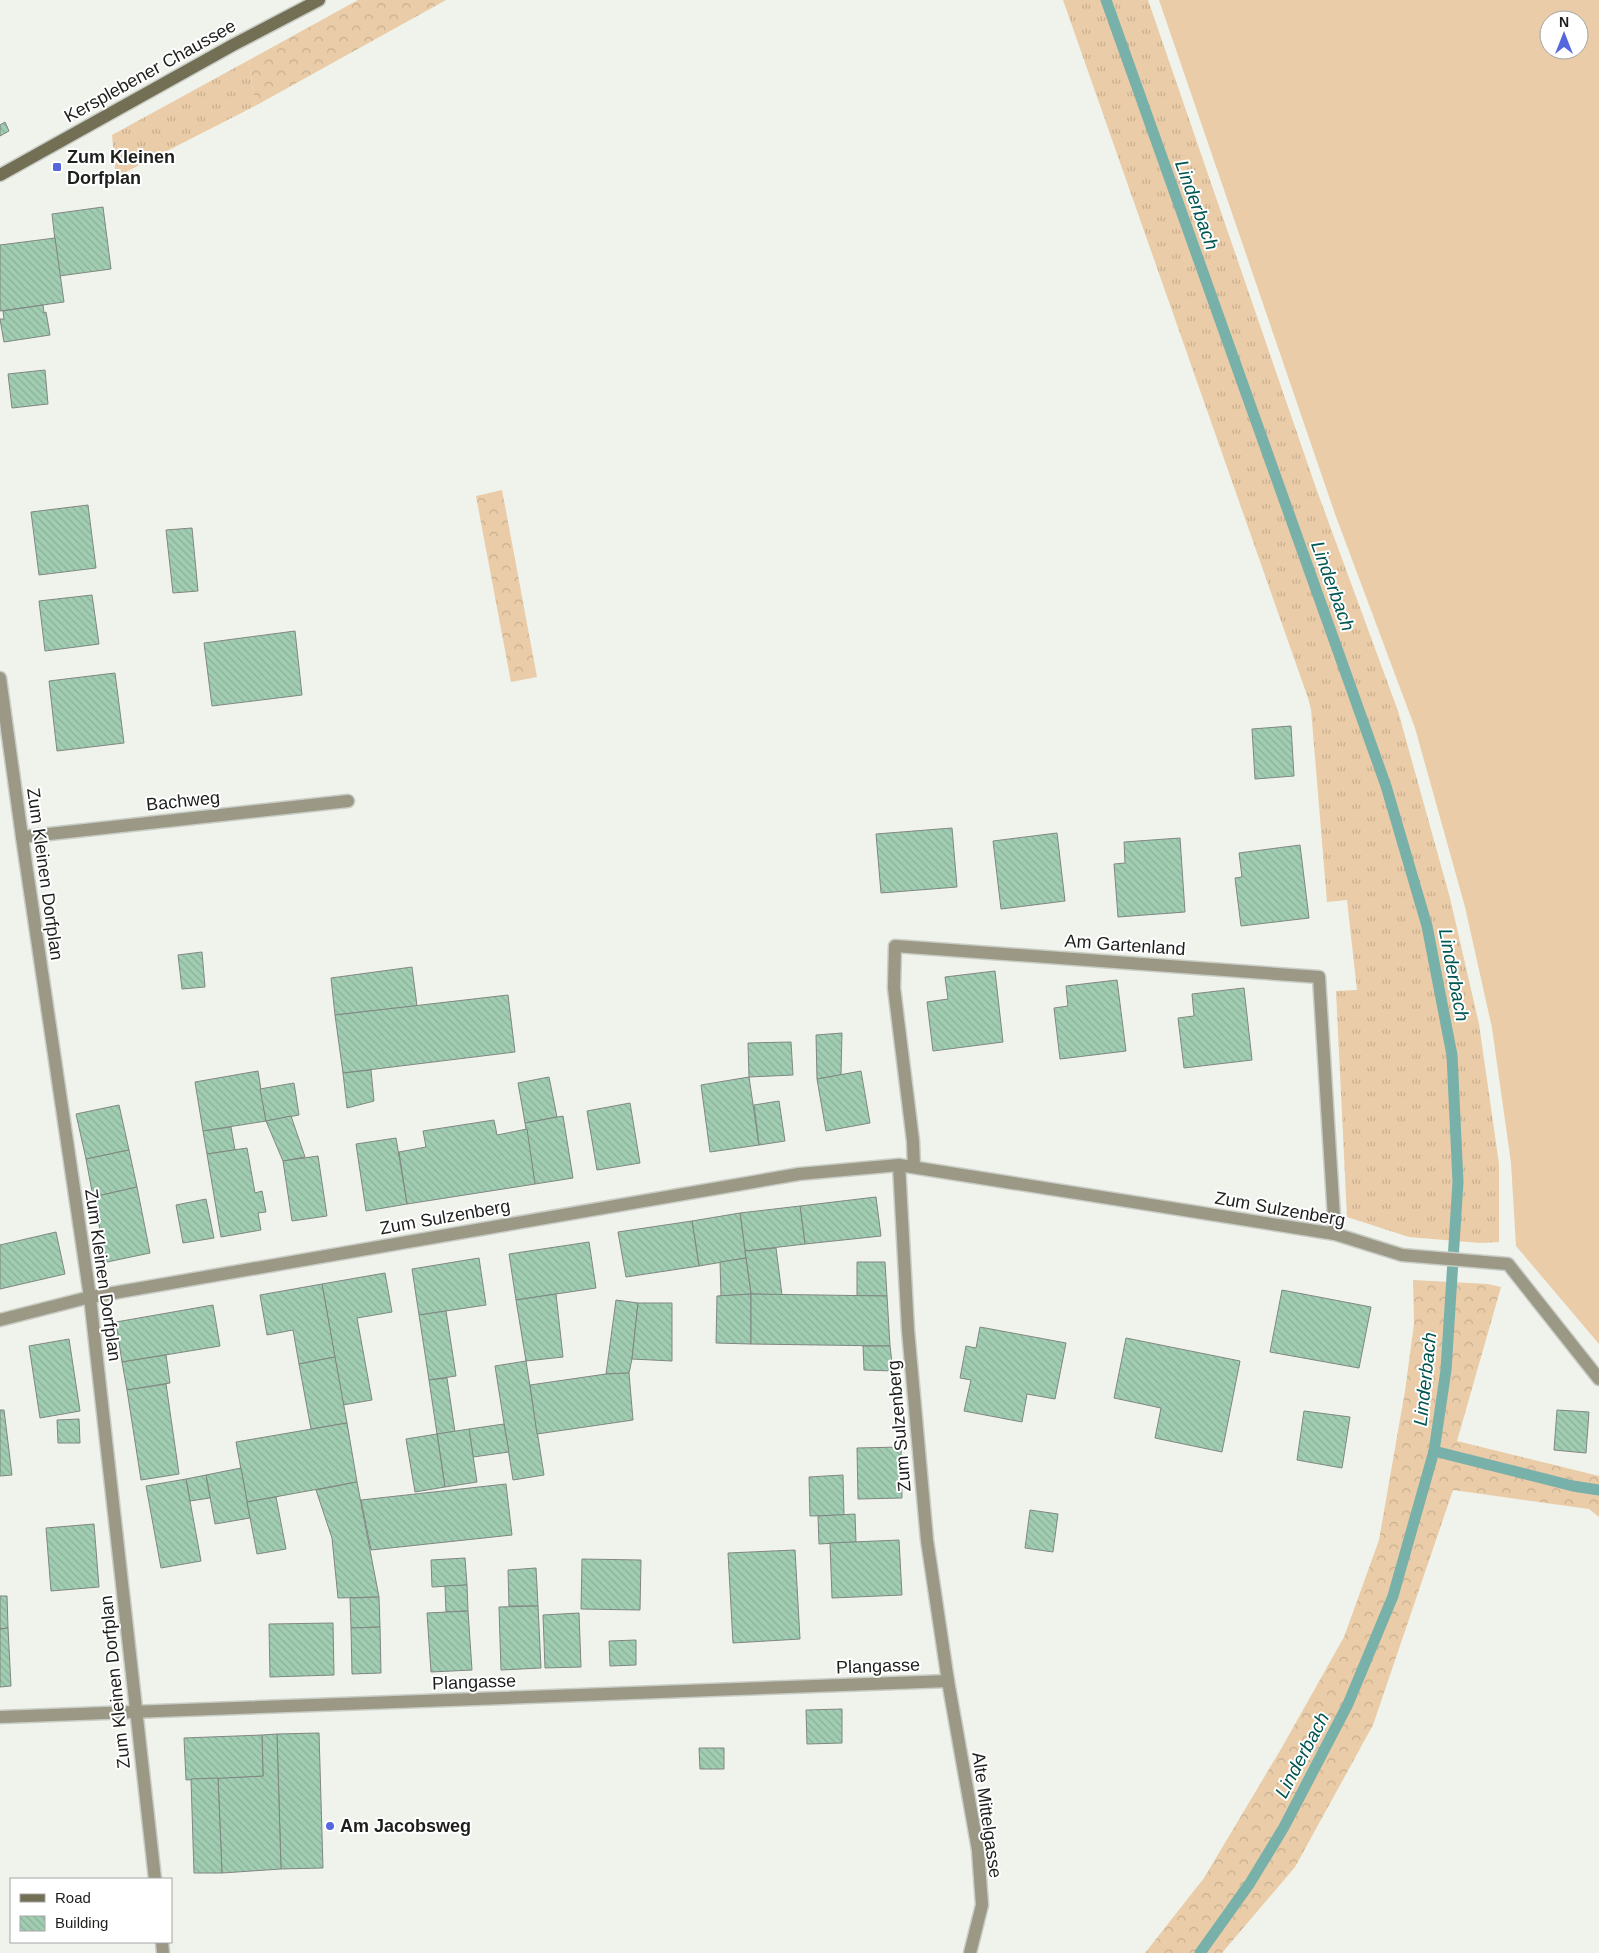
<svg xmlns="http://www.w3.org/2000/svg" width="1599" height="1953" viewBox="0 0 1599 1953" font-family="Arial,sans-serif">
<style>
.grass{fill:url(#grass-tufts)}
.forest{fill:url(#forest-crowns)}
.garden{fill:#eacca8;fill-rule:evenodd}
.lines{fill:none;stroke-linecap:round;stroke-linejoin:round}
.stream{stroke:#78b0aa;stroke-width:11}
.building{fill:url(#building-back-hatch);stroke:#808782}
.minor-casing{stroke:#c9cdc6;stroke-width:15}
.secondary-casing{stroke:#c9cdc6;stroke-width:15}
.minor{stroke:#9b9986;stroke-width:12}
.secondary{stroke:#736f54;stroke-width:12}
.poi-dot{fill:#5666dd;stroke:#fff;stroke-width:2}
.labels{text-anchor:middle;dominant-baseline:central;stroke-width:4;stroke-linejoin:round;paint-order:stroke}
.street-label{font-size:18px;fill:#1d1f1c;stroke:#fff}
.poi-label{font-size:18px;font-weight:bold;fill:#1d1f1c;stroke:#fff;text-anchor:start}
.water-label{font-size:19px;font-style:italic;fill:#005650;stroke:#fff}
</style>
<defs>
<pattern id="grass-tufts" width="24" height="20" patternUnits="userSpaceOnUse" patternTransform="scale(1.25)"><rect width="24" height="20" fill="#eacca8"/><path d="M3 7l-1-3M5 7V3M7 7l1-3M15 17l-1-3M17 17v-4M19 17l1-3" fill="none" stroke="#c8af90"/></pattern>
<pattern id="forest-crowns" width="20" height="18" patternUnits="userSpaceOnUse" patternTransform="scale(1.25)"><rect width="20" height="18" fill="#eacca8"/><path d="M2 6a3 3 0 1 1 6 0M12 15a3 3 0 1 1 6 0" fill="none" stroke="#c8af90"/></pattern>
<pattern id="building-back-hatch" width="6" height="6" patternUnits="userSpaceOnUse" patternTransform="scale(1.25)"><rect width="6" height="6" fill="#a1cdb2"/><path d="M-1 5l2 2M0 0l6 6M5-1l2 2" fill="none" stroke="#8ab098"/></pattern>
</defs>
<rect width="100%" height="100%" fill="#eff3eb"/>
<g class="grass">
<polygon points="1063,0 1148,0 1316,488 1398,711 1450,898 1479,1024 1499,1164 1499,1242 1480,1243 1409,1237 1347,1217 1336,991 1357,990 1347,900 1327,902 1311,709 1308,698"/>
<polygon points="249,60 255,106 116,177 112,135"/>
</g>
<g class="forest">
<polygon points="358,0 446,0 255,106 249,60"/>
<polygon points="502,490 537,677 511,682 476,496"/>
<polygon points="1413,1280 1488,1284 1501,1287 1457,1441 1599,1476 1599,1517 1589,1509 1453,1490 1373,1725 1295,1867 1222,1953 1145,1953 1204,1878 1281,1749 1344,1637 1379,1540 1405,1391 1414,1324"/>
</g>
<path class="garden" d="M1159 0H1599V1344L1516 1246 1511 1163 1492 1028 1465 907 1415 728 1335 514ZM1549 20H1579V50H1549Z"/>
<g class="lines">
<g class="stream">
<polyline points="1106,0 1386,786 1427,926 1452,1055 1458,1182 1446,1370 1434,1451 1393,1596 1348,1704 1284,1827 1250,1883 1200,1953"/>
<polyline points="1434,1451 1573,1486 1599,1490"/>
</g>
</g>
<g class="building">
<polygon points="5,122 9,131 0,136 0,125"/>
<polygon points="103,207 111,269 59,276 52,214"/>
<polygon points="55,238 64,302 0,311 0,245"/>
<polygon points="43,305 44,313 46,312 50,335 4,342 0,319 4,319 3,311"/>
<polygon points="45,370 48,404 12,408 8,374"/>
<polygon points="88,505 96,568 39,575 31,512"/>
<polygon points="192,528 198,591 173,593 166,530"/>
<polygon points="92,595 99,644 45,651 39,601"/>
<polygon points="295,631 302,695 212,706 204,643"/>
<polygon points="115,673 124,743 57,751 49,681"/>
<polygon points="1291,726 1294,776 1255,779 1252,729"/>
<polygon points="952,828 957,887 881,893 876,834"/>
<polygon points="1057,833 1065,901 1001,909 993,841"/>
<polygon points="1180,838 1185,912 1118,917 1114,864 1125,863 1124,842"/>
<polygon points="1300,845 1309,918 1241,926 1235,878 1242,877 1239,853"/>
<polygon points="202,952 205,987 182,989 178,955"/>
<polygon points="412,967 417,1006 335,1015 331,978"/>
<polygon points="995,971 1003,1042 933,1051 927,1002 948,999 945,977"/>
<polygon points="1117,980 1126,1051 1060,1059 1054,1008 1068,1006 1066,986"/>
<polygon points="1244,988 1252,1060 1184,1068 1178,1018 1194,1016 1192,994"/>
<polygon points="508,995 515,1052 343,1073 335,1015"/>
<polygon points="842,1033 841,1075 817,1079 816,1035"/>
<polygon points="791,1042 793,1075 749,1077 748,1043"/>
<polygon points="371,1070 374,1101 347,1108 343,1073"/>
<polygon points="258,1071 266,1121 203,1131 195,1082"/>
<polygon points="861,1071 870,1123 826,1131 817,1079"/>
<polygon points="549,1077 557,1117 525,1123 518,1083"/>
<polygon points="749,1077 759,1145 710,1152 701,1085"/>
<polygon points="294,1083 299,1115 266,1121 260,1089"/>
<polygon points="779,1101 785,1141 759,1145 754,1105"/>
<polygon points="630,1103 640,1163 597,1170 587,1111"/>
<polygon points="119,1105 129,1150 86,1159 76,1114"/>
<polygon points="291,1116 305,1157 283,1161 266,1121"/>
<polygon points="563,1116 573,1178 535,1184 525,1123"/>
<polygon points="494,1120 497,1135 527,1129 535,1184 407,1204 399,1152 426,1147 423,1131"/>
<polygon points="231,1127 235,1150 207,1154 203,1131"/>
<polygon points="396,1138 407,1204 366,1211 356,1144"/>
<polygon points="247,1148 255,1193 262,1191 266,1212 258,1213 261,1230 221,1237 207,1154"/>
<polygon points="129,1150 137,1187 93,1197 86,1159"/>
<polygon points="318,1156 327,1216 292,1221 283,1161"/>
<polygon points="137,1187 150,1253 107,1262 93,1197"/>
<polygon points="876,1197 881,1236 805,1244 800,1206"/>
<polygon points="206,1199 214,1238 183,1243 176,1205"/>
<polygon points="800,1206 805,1244 745,1251 740,1213"/>
<polygon points="740,1213 746,1258 699,1266 692,1221"/>
<polygon points="692,1221 699,1266 626,1277 618,1232"/>
<polygon points="56,1232 65,1274 0,1289 0,1245"/>
<polygon points="589,1242 596,1288 516,1300 509,1254"/>
<polygon points="776,1248 782,1295 751,1294 745,1251"/>
<polygon points="479,1258 486,1305 419,1315 412,1269"/>
<polygon points="746,1258 751,1294 721,1296 720,1262"/>
<polygon points="857,1262 885,1262 887,1296 857,1296"/>
<polygon points="385,1273 392,1312 357,1318 372,1400 343,1405 322,1284"/>
<polygon points="322,1284 335,1357 299,1364 293,1330 267,1335 260,1295"/>
<polygon points="1282,1290 1371,1307 1359,1368 1270,1352"/>
<polygon points="556,1294 563,1357 526,1361 516,1300"/>
<polygon points="751,1294 751,1344 716,1343 717,1296"/>
<polygon points="751,1294 887,1296 890,1346 751,1344"/>
<polygon points="616,1300 638,1303 632,1359 629,1373 606,1374"/>
<polygon points="638,1303 672,1303 672,1361 632,1359"/>
<polygon points="213,1305 220,1346 122,1362 116,1322"/>
<polygon points="446,1311 456,1376 429,1380 419,1315"/>
<polygon points="980,1327 1066,1343 1055,1399 1027,1394 1022,1422 964,1411 971,1380 960,1378 966,1346 976,1348"/>
<polygon points="1126,1338 1240,1361 1222,1452 1155,1438 1161,1408 1114,1398"/>
<polygon points="69,1339 80,1411 40,1418 29,1346"/>
<polygon points="863,1346 890,1346 893,1371 864,1370"/>
<polygon points="166,1355 170,1383 127,1390 122,1362"/>
<polygon points="335,1357 347,1423 311,1429 299,1364"/>
<polygon points="526,1361 544,1475 513,1480 495,1366"/>
<polygon points="629,1373 633,1420 537,1434 530,1385 606,1374"/>
<polygon points="447,1378 455,1432 437,1434 429,1380"/>
<polygon points="166,1384 179,1474 141,1480 127,1390"/>
<polygon points="0,1410 4,1410 12,1475 0,1476"/>
<polygon points="1557,1410 1589,1412 1586,1453 1554,1450"/>
<polygon points="1304,1411 1350,1417 1342,1468 1297,1460"/>
<polygon points="79,1419 80,1443 58,1443 57,1420"/>
<polygon points="347,1423 357,1482 247,1502 236,1442"/>
<polygon points="504,1424 509,1452 473,1457 469,1429"/>
<polygon points="469,1429 477,1482 445,1487 437,1434"/>
<polygon points="437,1434 445,1487 415,1492 406,1439"/>
<polygon points="901,1447 902,1498 858,1499 857,1448"/>
<polygon points="241,1468 250,1518 215,1524 206,1475"/>
<polygon points="206,1475 210,1498 190,1501 186,1479"/>
<polygon points="843,1475 844,1515 810,1516 809,1477"/>
<polygon points="186,1479 201,1561 161,1568 146,1486"/>
<polygon points="357,1482 379,1597 338,1598 332,1538 316,1490"/>
<polygon points="506,1484 512,1535 371,1550 361,1500"/>
<polygon points="276,1497 286,1549 257,1554 247,1502"/>
<polygon points="1030,1510 1058,1514 1053,1552 1025,1548"/>
<polygon points="855,1514 856,1542 819,1544 818,1516"/>
<polygon points="94,1524 99,1587 51,1591 46,1528"/>
<polygon points="899,1540 902,1595 832,1598 830,1543"/>
<polygon points="795,1550 800,1639 733,1643 728,1553"/>
<polygon points="465,1558 467,1585 432,1587 431,1560"/>
<polygon points="582,1559 641,1560 640,1610 581,1609"/>
<polygon points="536,1568 538,1606 509,1606 508,1570"/>
<polygon points="467,1585 468,1611 446,1612 445,1586"/>
<polygon points="0,1596 7,1596 8,1628 0,1629"/>
<polygon points="379,1597 380,1627 351,1628 350,1598"/>
<polygon points="538,1606 541,1668 501,1670 499,1607"/>
<polygon points="468,1611 472,1670 431,1672 427,1613"/>
<polygon points="579,1613 581,1667 545,1668 543,1615"/>
<polygon points="333,1623 334,1675 270,1677 269,1624"/>
<polygon points="380,1627 381,1673 352,1674 351,1628"/>
<polygon points="8,1628 11,1686 0,1687 0,1629"/>
<polygon points="636,1640 636,1665 610,1666 609,1641"/>
<polygon points="842,1709 842,1743 807,1744 806,1710"/>
<polygon points="319,1733 323,1868 281,1869 277,1734"/>
<polygon points="277,1734 281,1869 222,1873 218,1778 263,1776 262,1735"/>
<polygon points="262,1735 263,1776 186,1780 184,1738"/>
<polygon points="699,1748 724,1748 724,1769 700,1769"/>
<polygon points="218,1778 222,1873 194,1873 191,1779"/>
</g>
<g class="lines">
<g class="minor-casing">
<g id="minor">
<polyline points="0,678 22,837 90,1297 155,1879"/>
<polyline points="22,837 348,801"/>
<polyline points="899,1165 908,1330 927,1540 948,1681 978,1850 982,1905 970,1953"/>
<polyline points="914,1167 913,1141 894,988 895,946 1319,977 1335,1234"/>
<polyline points="0,1320 90,1297 799,1174 899,1165 1335,1234 1402,1255 1508,1264 1599,1379"/>
<polyline points="0,1717 948,1681"/>
<polyline points="162,1942 163,1953"/>
</g>
</g>
<g class="secondary-casing">
<polyline id="secondary" points="0,175 233,45 319,0"/>
</g>
<use href="#minor" class="minor"/>
<use href="#secondary" class="secondary"/>
</g>
<g class="poi-dot">
<rect x="52" y="162" width="10" height="10" rx="2.5"/>
<circle cx="330" cy="1826" r="5"/>
</g>
<g class="labels">
<g class="street-label">
<text transform="translate(150 71) rotate(-29)">Kersplebener Chaussee</text>
<text transform="translate(183 801) rotate(-6)">Bachweg</text>
<text transform="translate(45 874) rotate(82)">Zum Kleinen Dorfplan</text>
<text transform="translate(1125 945) rotate(4)">Am Gartenland</text>
<text transform="translate(1280 1209) rotate(10)">Zum Sulzenberg</text>
<text transform="translate(445 1217) rotate(-10)">Zum Sulzenberg</text>
<text transform="translate(103 1275) rotate(82)">Zum Kleinen Dorfplan</text>
<text transform="translate(899 1426) rotate(-95)">Zum Sulzenberg</text>
<text transform="translate(878 1666) rotate(-2)">Plangasse</text>
<text transform="translate(115 1682) rotate(-96)">Zum Kleinen Dorfplan</text>
<text transform="translate(474 1682) rotate(-2)">Plangasse</text>
<text transform="translate(987 1815) rotate(82)">Alte Mittelgasse</text>
</g>
<g class="poi-label">
<text x="67" y="157">Zum Kleinen<tspan x="67" dy="21">Dorfplan</tspan></text>
<text x="340" y="1826">Am Jacobsweg</text>
</g>
<g class="water-label">
<text transform="translate(1197 205) rotate(70)">Linderbach</text>
<text transform="translate(1333 586) rotate(70)">Linderbach</text>
<text transform="translate(1454 975) rotate(79)">Linderbach</text>
<text transform="translate(1425 1379) rotate(-84)">Linderbach</text>
<text transform="translate(1302 1755) rotate(-62)">Linderbach</text>
</g>
</g>
<rect x="10" y="1878" width="162" height="65" fill="#ffffff" stroke="#a5a5a4"/>
<rect x="20" y="1894" width="25" height="8" fill="#736f54" stroke="#a5a5a4"/>
<text x="55" y="1903" font-size="15" fill="#1d1f1c">Road</text>
<rect x="20" y="1916" width="25" height="15" fill="url(#building-back-hatch)" stroke="#a5a5a4"/>
<text x="55" y="1928" font-size="15" fill="#1d1f1c">Building</text>
<g transform="translate(1564 35)"><circle r="24" fill="#ffffff" stroke="#a5a5a4"/>
<path d="M0-4L9 19L0 12L-9 19Z" fill="#5666dd"/>
<text y="-8" font-size="14" font-weight="bold" text-anchor="middle" fill="#1d1f1c">N</text>
</g>
</svg>
